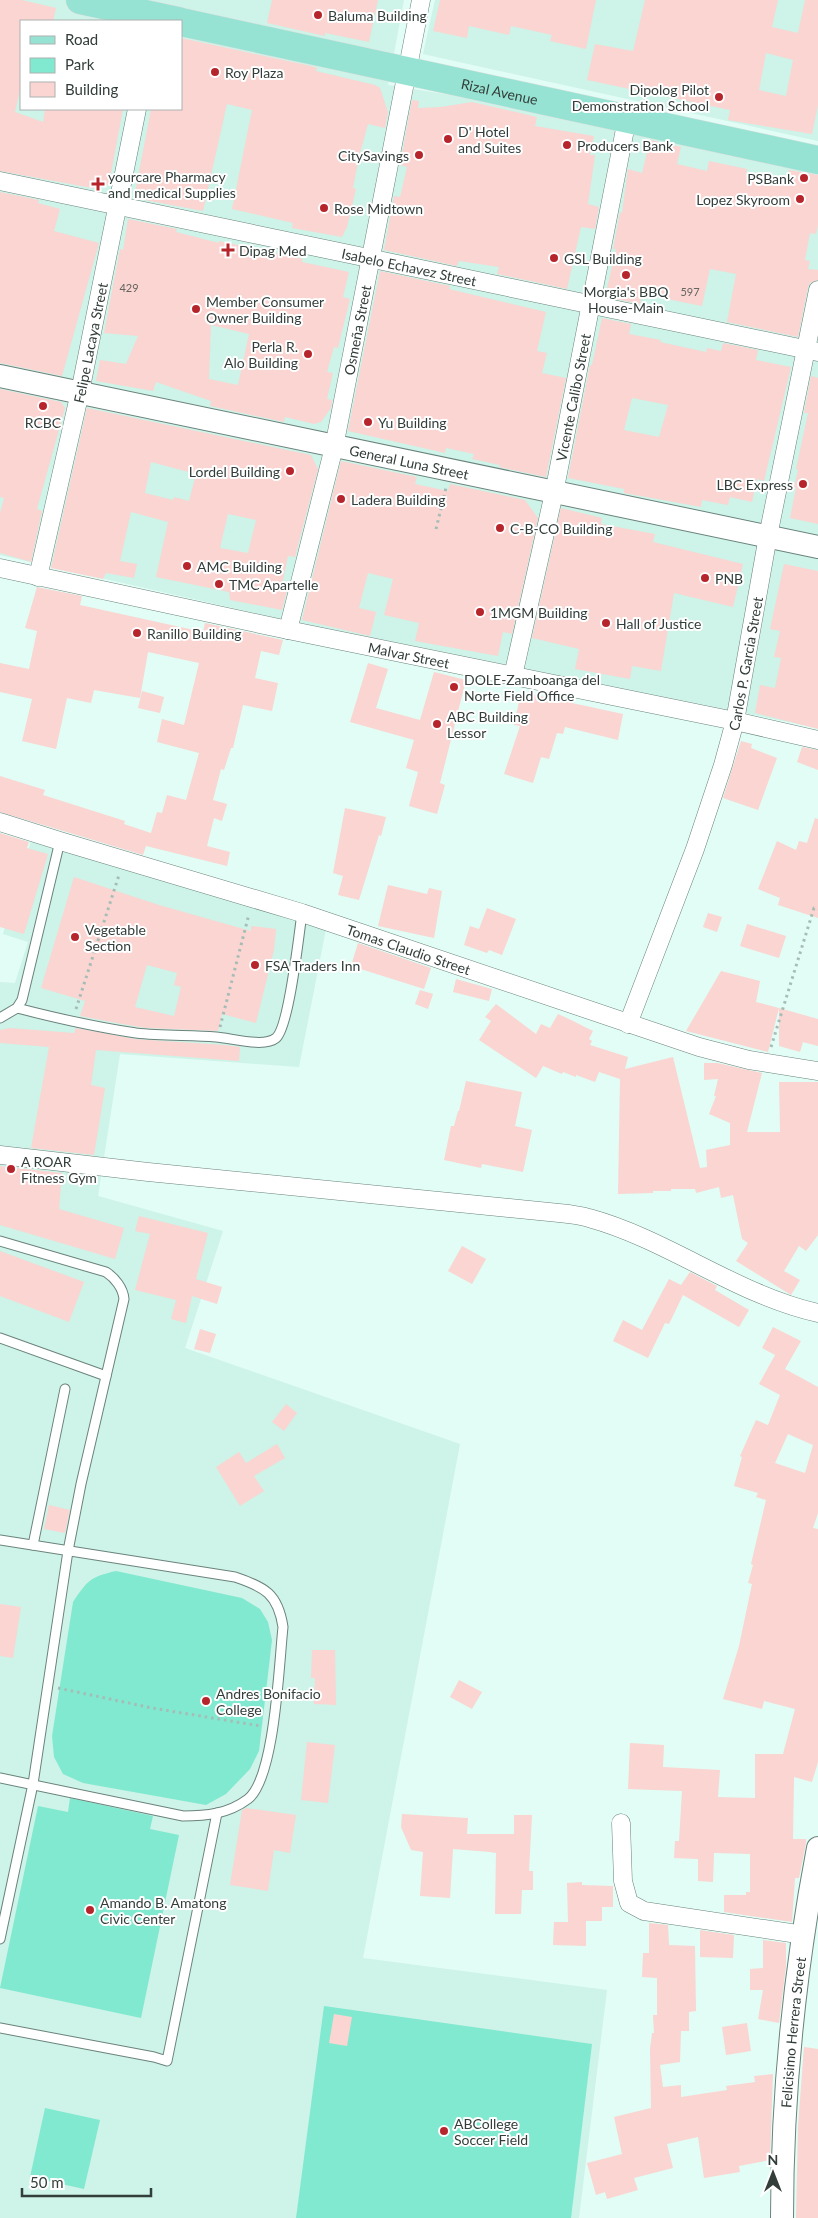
<svg xmlns="http://www.w3.org/2000/svg" width="818" height="2218" viewBox="0 0 818 2218" font-family="Lato,sans-serif">
<style>
.built{fill:#cef3e8;fill-rule:evenodd}
.green{fill:#81e9d0}
.building{fill:#fad5d1;fill-rule:evenodd}
.lines{fill:none;stroke-linecap:round;stroke-linejoin:round}
.service-casing{stroke:#6a837c;stroke-width:11}
.minor-casing{stroke:#6a837c;stroke-width:19}
.tertiary-casing{stroke:#6a837c;stroke-width:24}
.primary-casing{stroke:#dee0e0;stroke-width:29}
.path{stroke:#a6bcb6;stroke-width:3;stroke-dasharray:2.5 4;stroke-linecap:butt}
.service{stroke:#fff;stroke-width:9}
.minor{stroke:#fff;stroke-width:18}
.tertiary{stroke:#fff;stroke-width:22}
.primary{stroke:#97e3d3;stroke-width:28}
.poi-dot{fill:#b6252b;stroke:#fff;stroke-width:2}
.labels{text-anchor:middle;dominant-baseline:central;stroke-width:4;stroke-linejoin:round;paint-order:stroke}
.number-label{font-size:11px;fill:#656460}
.poi-label{font-size:14px;fill:#333e3b;stroke:#fff;text-anchor:start}
.street-label{font-size:14px;fill:#333e3b;stroke:#fff}
</style>
<rect width="100%" height="100%" fill="#e1fdf5"/>
<g class="built">
<path d="M0 0H404L388 85 818 154V728L281 619 0 555ZM21 21H181V109H21Z"/>
<polygon points="435,0 818,0 818,141 423,54"/>
<polygon points="31,841 326,929 299,1067 120,1054 98,1196 223,1231 185,1348 460,1444 363,1958 607,1990 579,2218 0,2218 0,982 15,983 28,942 3,934"/>
</g>
<g class="green">
<path d="M116 1571 242 1598 260 1609 268 1622 272 1640 259 1751 250 1769 226 1794 206 1805 83 1783 63 1774 54 1757 52 1736 73 1602C88 1580 90 1577 116 1571Z"/>
<polygon points="70,1798 153,1816 150,1829 179,1835 141,2018 0,1988 38,1806 68,1812"/>
<polygon points="324,2006 592,2044 571,2218 296,2218"/>
<polygon points="45,2108 100,2120 84,2189 30,2177"/>
</g>
<g class="building">
<polygon points="0,0 22,0 56,8 53,21 21,21 21,86 15,112 43,122 45,109 123,109 109,184 97,189 0,171"/>
<polygon points="272,0 378,0 369,42 325,33 325,36 267,23"/>
<polygon points="440,0 596,0 586,49 550,41 552,35 511,26 509,35 469,26 467,38 433,31"/>
<path d="M645 0H778L772 27 798 33 805 0H818V105L812 134 728 120 730 110 587 80 595 44 633 51ZM766 53 793 60 786 96 759 90Z"/>
<polygon points="181,38 311,66 317,68 316,71 375,85 380,88 388,112 385,128 368,124 359,157 353,188 356,189 347,227 342,237 292,228 293,223 232,209 252,110 227,104 203,211 134,198 151,109 181,109"/>
<polygon points="412,100 419,101 418,108 441,107 472,102 537,117 535,126 594,136 590,155 595,155 588,204 599,207 595,229 581,227 567,289 497,274 499,267 459,261 457,266 384,250 394,196 400,197 407,167 400,165"/>
<polygon points="650,140 681,147 677,164 707,171 709,161 747,169 746,176 786,183 789,170 818,175 818,225 816,234 810,233 805,260 810,261 808,269 818,270 818,280 810,283 808,287 798,337 727,322 736,274 710,269 702,306 642,294 640,304 605,297 616,249 613,249 620,212 622,213 628,169 642,173"/>
<polygon points="0,192 39,200 38,203 60,209 54,231 99,243 62,376 0,363"/>
<path d="M128 219 177 229 176 232 219 243V241L280 254 303 259 302 262 349 272 343 297 350 299 338 348 334 347 327 372 333 373 327 399 332 400 331 408 321 422 314 424 285 417 284 422 210 406 211 401 156 382 153 391 96 381 100 360 126 364 138 336 104 333 120 249 123 250ZM211 325 249 334 238 385 209 379Z"/>
<polygon points="380,271 450,286 449,289 546,312 537,351 547,353 542,373 566,378 546,477 499,467 500,465 472,459 474,454 446,448 445,453 348,431"/>
<path d="M602 318 631 324 629 334 661 340 660 342 706 352 707 348 721 351 723 343 758 350 756 360 791 367 764 481 757 479 752 502 730 497 728 505 702 500 701 507 624 493V489L568 478 590 365H592ZM632 398 668 405 659 437 624 430Z"/>
<polygon points="811,376 818,378 818,524 790,518 796,488 794,487 798,470 796,469 808,413 804,413"/>
<polygon points="0,389 61,402 65,408 37,509 42,511 31,562 0,553 0,513 4,498 0,497"/>
<path d="M87 408 311 455 318 469 295 557 288 556 282 585 288 587 282 610 230 600 229 592 156 577 168 522 131 512 120 561 137 564 134 578 106 573 103 579 51 568ZM151 462 196 474 189 501 174 497 173 500 145 493ZM228 514 256 520 248 553 220 548Z"/>
<polygon points="341,461 417,477 415,484 448,491 450,484 525,500 538,518 512,634 503,632 498,656 415,641 419,623 384,615 393,579 368,573 359,608 376,612 370,636 302,620"/>
<polygon points="561,508 602,518 601,524 655,534 653,542 743,564 733,607 674,593 661,671 632,666 630,679 575,669 579,649 532,638"/>
<polygon points="784,564 818,571 818,729 755,713 760,685 775,688 781,658 774,657 780,631 770,629"/>
<polygon points="37,587 82,596 80,605 203,632 205,623 283,640 279,655 261,651 255,678 278,683 272,711 243,705 233,748 231,748 224,770 221,769 213,800 227,804 222,821 214,818 207,846 230,852 227,866 146,846 143,855 0,812 0,776 45,790 43,795 125,821 124,824 151,833 157,812 162,813 167,795 186,800 199,753 157,742 162,719 184,725 199,663 148,652 140,698 94,690 91,703 67,698 56,749 22,741 32,699 0,692 0,663 29,669 37,631 25,628"/>
<polygon points="368,663 388,669 376,708 420,720 434,672 466,680 440,783 445,785 437,814 409,806 418,772 406,768 414,740 350,722"/>
<polygon points="142,691 164,697 160,713 138,708"/>
<polygon points="521,692 623,714 618,740 565,727 563,734 557,733 549,759 541,757 533,783 504,774 520,726 514,725"/>
<polygon points="741,741 752,744 751,748 777,758 758,810 723,798"/>
<polygon points="802,747 818,750 818,770 797,762"/>
<polygon points="345,808 386,817 381,836 379,835 359,900 338,895 343,876 333,873"/>
<polygon points="815,818 818,819 818,918 778,905 780,898 758,889 777,841 796,850 799,841 807,843"/>
<polygon points="0,833 29,842 27,848 48,854 24,934 0,927"/>
<path d="M74 877 159 905 251 931V926L276 929 274 950 256 1023 222 1014 218 1031 146 1028 122 1024 80 1016 85 1001 41 988ZM147 965 177 973 174 985 181 987 174 1016 135 1007Z"/>
<polygon points="388,885 427,894 429,888 442,891 434,938 378,926"/>
<polygon points="487,908 516,919 502,955 489,950 487,953 464,945 470,926 479,929"/>
<polygon points="708,913 722,917 717,932 703,927"/>
<polygon points="747,924 786,936 779,958 740,946"/>
<polygon points="358,943 431,968 424,989 351,966"/>
<polygon points="721,971 760,981 756,1002 779,1008 768,1052 686,1031"/>
<polygon points="456,979 492,989 489,1001 453,992"/>
<polygon points="420,990 433,994 428,1009 415,1004"/>
<polygon points="496,1004 536,1034 541,1024 550,1028 558,1014 569,1019 593,1031 589,1039 592,1041 590,1045 628,1057 625,1069 673,1057 700,1168 707,1167 706,1150 730,1145 730,1123 709,1114 716,1096 714,1096 718,1079 704,1080 704,1063 717,1063 762,1073 747,1132 780,1132 779,1082 818,1082 818,1235 806,1251 799,1246 784,1271 800,1280 791,1295 736,1261 748,1243 742,1239 733,1195 721,1198 719,1187 696,1193 695,1189 671,1189 671,1191 653,1191 653,1193 618,1194 620,1079 599,1072 595,1082 576,1075 576,1077 563,1072 562,1074 543,1066 536,1078 479,1040 491,1021 485,1017"/>
<polygon points="779,1008 818,1019 818,1046 803,1042 800,1052 779,1046"/>
<polygon points="10,1028 74,1033 76,1028 135,1039 225,1045 240,1047 239,1061 96,1050 91,1085 105,1088 94,1155 31,1148 49,1047 0,1043 0,1030"/>
<polygon points="466,1081 522,1092 515,1126 532,1130 523,1172 482,1164 481,1168 444,1160 451,1126 454,1126 458,1111 459,1111"/>
<polygon points="0,1166 62,1173 59,1209 124,1228 115,1259 0,1225"/>
<polygon points="139,1216 208,1233 196,1279 222,1287 217,1304 192,1296 186,1323 171,1319 176,1300 135,1290 150,1234 135,1231"/>
<polygon points="462,1246 486,1259 472,1284 448,1271"/>
<polygon points="0,1251 84,1282 69,1322 0,1296"/>
<polygon points="690,1272 717,1286 715,1290 749,1310 739,1327 683,1295 669,1324 665,1323 648,1358 613,1341 623,1320 642,1330 669,1279 681,1285"/>
<path d="M773 1327 801 1341 785 1369 818 1387V1513L813 1528 818 1529V1762L812 1782 794 1777 793 1839H806V1843L799 1878H795L792 1922 724 1912V1895H746V1892H750V1854L714 1853 713 1882 698 1881V1859L674 1858 675 1841H679L682 1791 628 1789 630 1743 664 1745 663 1767 720 1770 718 1797 755 1798V1754H783L795 1709 764 1701 762 1709 723 1699 739 1646 752 1584 748 1583 753 1565 751 1564 766 1500 756 1497 758 1493 734 1486 742 1457 740 1456 756 1420 768 1425 780 1395 759 1384 775 1355 762 1348ZM788 1434 813 1445 805 1473 775 1463Z"/>
<polygon points="200,1329 216,1334 210,1353 194,1349"/>
<polygon points="286,1404 297,1413 284,1431 272,1422"/>
<polygon points="277,1444 285,1458 254,1476 264,1491 240,1506 216,1467 239,1452 246,1463"/>
<polygon points="49,1505 70,1510 65,1533 44,1529"/>
<polygon points="0,1604 21,1607 13,1658 0,1656"/>
<polygon points="312,1650 335,1650 336,1705 314,1704 315,1678 311,1678"/>
<polygon points="459,1680 482,1692 472,1709 450,1697"/>
<polygon points="307,1742 335,1745 328,1803 301,1800"/>
<polygon points="246,1808 296,1815 290,1853 274,1850 268,1891 230,1885 242,1810"/>
<polygon points="402,1814 468,1818 467,1834 514,1834 514,1815 532,1815 529,1871 533,1871 533,1890 522,1890 521,1914 495,1914 496,1853 490,1852 453,1849 450,1898 420,1896 423,1852 411,1850 401,1827"/>
<polygon points="582,1882 582,1885 613,1886 613,1907 602,1907 602,1921 586,1921 586,1946 553,1945 554,1922 568,1922 567,1883"/>
<polygon points="649,1923 668,1925 669,1945 695,1946 696,2011 689,2012 689,2031 681,2031 680,2062 660,2065 663,2087 681,2085 681,2097 727,2090 726,2086 755,2082 754,2076 773,2074 770,2160 739,2166 740,2172 704,2178 698,2137 667,2144 673,2168 634,2178 638,2190 607,2199 605,2192 596,2195 587,2163 622,2154 614,2117 651,2108 650,2049 652,2033 654,2033 653,2015 657,2015 657,1978 642,1977 643,1953 649,1953"/>
<polygon points="700,1930 734,1935 733,1958 700,1957"/>
<polygon points="763,1940 786,1943 786,1966 779,2023 758,2019 763,1990 750,1990 750,1969 763,1968"/>
<polygon points="334,2014 352,2017 347,2046 329,2043"/>
<polygon points="747,2023 751,2051 726,2055 722,2027"/>
<polygon points="804,2047 818,2049 818,2218 796,2218 798,2126"/>
</g>
<g class="lines">
<g class="service-casing">
<g id="service">
<path d="M17 1008C56 1018 95 1027 136 1033 162 1036 190 1035 216 1037 231 1038 264 1048 276 1038 289 1027 299 934 302 913"/>
<polyline points="0,1018 17,1008 22,1000 60,841"/>
<path d="M0 1241 106 1272C115 1278 123 1288 124 1299L81 1484 68 1551 33 1784 0 1939"/>
<polyline points="0,1338 106,1376"/>
<path d="M0 1540 235 1577C265 1587 278 1594 283 1627 279 1663 275 1778 248 1799 228 1814 206 1816 183 1816L0 1778"/>
<polyline points="33,1545 65,1389"/>
<polyline points="0,2028 154,2057 167,2061 217,1813"/>
</g>
</g>
<g class="minor-casing">
<g id="minor">
<path id="s1" d="M0 181 818 352"/>
<path id="s2" d="M0 568 288 630 735 721 818 740"/>
<path id="s3" d="M38 577 80 392 137 109"/>
<path id="s4" d="M288 630 334 447 421 0"/>
<path id="s5" d="M513 676 554 493 627 119"/>
<path id="s6" d="M0 822 60 841 302 913 699 1047 749 1060 818 1071"/>
<path id="s7" d="M628 1024 695 849 723 765 735 721 768 536 818 290"/>
<path d="M0 1155 148 1172 559 1213C569 1214 579 1215 589 1218 669 1240 737 1295 818 1313"/>
<polyline points="621,1823 623,1881 629,1903 644,1911 804,1935"/>
</g>
</g>
<g class="tertiary-casing">
<g id="tertiary">
<path id="s8" d="M0 376 818 547"/>
<path id="s9" d="M782 2218C782 2096 795 1968 818 1848"/>
</g>
</g>
<g class="primary-casing">
<g id="primary">
<polyline points="80,0 178,21"/>
<path id="s10" d="M181 22 818 160"/>
</g>
</g>
<g class="path">
<polyline points="436,529 446,488"/>
<polyline points="76,1009 119,875"/>
<polyline points="220,1027 249,914"/>
<polyline points="771,1047 814,908 818,909"/>
<polyline points="58,1688 152,1708 261,1726"/>
</g>
<use href="#service" class="service"/>
<use href="#minor" class="minor"/>
<use href="#tertiary" class="tertiary"/>
<use href="#primary" class="primary"/>
</g>
<g class="poi-dot">
<circle cx="318" cy="15" r="5"/>
<circle cx="215" cy="72" r="5"/>
<circle cx="719" cy="97" r="5"/>
<circle cx="448" cy="139" r="5"/>
<circle cx="567" cy="145" r="5"/>
<circle cx="419" cy="155" r="5"/>
<circle cx="804" cy="178" r="5"/>
<path d="M95.5 176.5h5v5h5v5h-5v5h-5v-5h-5v-5h5z"/>
<circle cx="800" cy="199" r="5"/>
<circle cx="324" cy="208" r="5"/>
<path d="M225.5 242.5h5v5h5v5h-5v5h-5v-5h-5v-5h5z"/>
<circle cx="554" cy="258" r="5"/>
<circle cx="626" cy="275" r="5"/>
<circle cx="196" cy="309" r="5"/>
<circle cx="308" cy="354" r="5"/>
<circle cx="43" cy="406" r="5"/>
<circle cx="368" cy="422" r="5"/>
<circle cx="290" cy="471" r="5"/>
<circle cx="803" cy="484" r="5"/>
<circle cx="341" cy="499" r="5"/>
<circle cx="500" cy="528" r="5"/>
<circle cx="187" cy="566" r="5"/>
<circle cx="705" cy="578" r="5"/>
<circle cx="219" cy="584" r="5"/>
<circle cx="480" cy="612" r="5"/>
<circle cx="606" cy="623" r="5"/>
<circle cx="137" cy="633" r="5"/>
<circle cx="454" cy="687" r="5"/>
<circle cx="437" cy="724" r="5"/>
<circle cx="75" cy="937" r="5"/>
<circle cx="255" cy="965" r="5"/>
<circle cx="11" cy="1169" r="5"/>
<circle cx="206" cy="1701" r="5"/>
<circle cx="90" cy="1910" r="5"/>
<circle cx="444" cy="2131" r="5"/>
</g>
<g class="labels">
<g class="number-label">
<text x="129" y="287">429</text>
<text x="690" y="291">597</text>
</g>
<g class="poi-label">
<text x="328" y="15">Baluma Building</text>
<text x="225" y="72">Roy Plaza</text>
<text x="709" y="89" text-anchor="end">Dipolog Pilot<tspan x="709" dy="16">Demonstration School</tspan></text>
<text x="458" y="131">D' Hotel<tspan x="458" dy="16">and Suites</tspan></text>
<text x="577" y="145">Producers Bank</text>
<text x="409" y="155" text-anchor="end">CitySavings</text>
<text x="108" y="176">yourcare Pharmacy<tspan x="108" dy="16">and medical Supplies</tspan></text>
<text x="794" y="178" text-anchor="end">PSBank</text>
<text x="790" y="199" text-anchor="end">Lopez Skyroom</text>
<text x="334" y="208">Rose Midtown</text>
<text x="239" y="250">Dipag Med</text>
<text x="564" y="258">GSL Building</text>
<text x="626" y="291" text-anchor="middle">Morgia's BBQ<tspan x="626" dy="16">House-Main</tspan></text>
<text x="206" y="301">Member Consumer<tspan x="206" dy="16">Owner Building</tspan></text>
<text x="298" y="346" text-anchor="end">Perla R.<tspan x="298" dy="16">Alo Building</tspan></text>
<text x="43" y="422" text-anchor="middle">RCBC</text>
<text x="378" y="422">Yu Building</text>
<text x="280" y="471" text-anchor="end">Lordel Building</text>
<text x="793" y="484" text-anchor="end">LBC Express</text>
<text x="351" y="499">Ladera Building</text>
<text x="510" y="528">C-B-CO Building</text>
<text x="197" y="566">AMC Building</text>
<text x="715" y="578">PNB</text>
<text x="229" y="584">TMC Apartelle</text>
<text x="490" y="612">1MGM Building</text>
<text x="616" y="623">Hall of Justice</text>
<text x="147" y="633">Ranillo Building</text>
<text x="464" y="679">DOLE-Zamboanga del<tspan x="464" dy="16">Norte Field Office</tspan></text>
<text x="447" y="716">ABC Building<tspan x="447" dy="16">Lessor</tspan></text>
<text x="85" y="929">Vegetable<tspan x="85" dy="16">Section</tspan></text>
<text x="265" y="965">FSA Traders Inn</text>
<text x="21" y="1161">A ROAR<tspan x="21" dy="16">Fitness Gym</tspan></text>
<text x="216" y="1693">Andres Bonifacio<tspan x="216" dy="16">College</tspan></text>
<text x="100" y="1902">Amando B. Amatong<tspan x="100" dy="16">Civic Center</tspan></text>
<text x="454" y="2123">ABCollege<tspan x="454" dy="16">Soccer Field</tspan></text>
</g>
<g class="street-label">
<text stroke="none"><textPath href="#s10" startOffset="326">Rizal Avenue</textPath></text>
<text stroke="none"><textPath href="#s1" startOffset="418">Isabelo Echavez Street</textPath></text>
<text stroke="none"><textPath href="#s4" startOffset="308">Osmeña Street</textPath></text>
<text stroke="none"><textPath href="#s3" startOffset="240">Felipe Lacaya Street</textPath></text>
<text stroke="none"><textPath href="#s5" startOffset="285">Vicente Calibo Street</textPath></text>
<text stroke="none"><textPath href="#s8" startOffset="418">General Luna Street</textPath></text>
<text stroke="none"><textPath href="#s2" startOffset="418">Malvar Street</textPath></text>
<text stroke="none"><textPath href="#s7" startOffset="380">Carlos P. Garcia Street</textPath></text>
<text stroke="none"><textPath href="#s6" startOffset="428">Tomas Claudio Street</textPath></text>
<text stroke="none"><textPath href="#s9" startOffset="186">Felicisimo Herrera Street</textPath></text>
</g>
</g>
<rect x="20" y="20" width="162" height="90" fill="#ffffff" stroke="#adb2b1"/>
<rect x="30" y="36" width="25" height="8" fill="#97e3d3" stroke="#adb2b1"/>
<text x="65" y="45" font-size="15" fill="#333e3b">Road</text>
<rect x="30" y="58" width="25" height="15" fill="#81e9d0" stroke="#adb2b1"/>
<text x="65" y="70" font-size="15" fill="#333e3b">Park</text>
<rect x="30" y="82" width="25" height="15" fill="#fad5d1" stroke="#adb2b1"/>
<text x="65" y="95" font-size="15" fill="#333e3b">Building</text>
<g transform="translate(773 2173)" stroke="#ffffff" stroke-width="4" paint-order="stroke">
<path d="M0-4L9 19L0 12L-9 19Z" fill="#333e3b"/>
<text y="-8" font-size="14" font-weight="bold" text-anchor="middle" fill="#333e3b">N</text>
</g>
<path d="M22 2188v8h129v-8" fill="none" stroke="#333e3b" stroke-width="2.5"/>
<text x="30" y="2188" font-size="15" fill="#333e3b" stroke="#ffffff" stroke-width="4" paint-order="stroke">50 m</text>
</svg>
